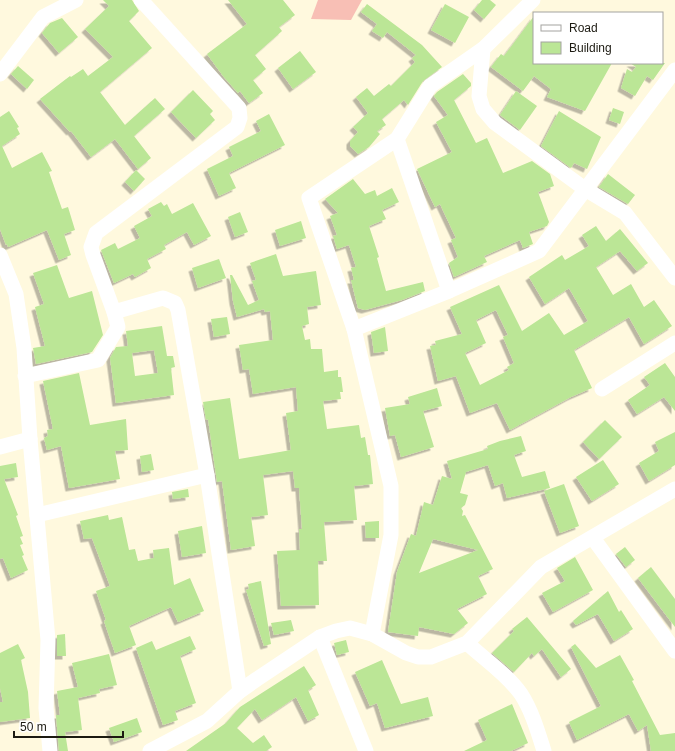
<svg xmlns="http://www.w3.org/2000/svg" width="675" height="751" font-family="Arial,sans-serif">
	<defs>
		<filter id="shadow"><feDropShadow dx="-3.5" dy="3.5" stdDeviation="0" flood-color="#0004"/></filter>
	</defs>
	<rect width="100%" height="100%" fill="#fff9de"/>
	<polygon fill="#f8bfb5" points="318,0 362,0 351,20 311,19"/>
	<g fill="#bbe696" fill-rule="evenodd" filter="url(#shadow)">
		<polygon points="103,0 132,0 139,11 129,21 152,48 100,92 125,125 155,98 165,109 134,136 151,158 138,169 115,139 91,157 71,131 70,132 40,99 70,76 71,77 83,69 88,76 113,57 85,29 109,6"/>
		<polygon points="228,0 283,0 295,15 279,27 282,31 255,55 266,69 253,80 263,93 249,103 240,91 238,93 223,76 207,54 247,24"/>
		<polygon points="482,0 490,0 496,5 484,19 474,10"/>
		<polygon points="367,4 422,45 442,67 423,81 408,105 404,100 382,119 386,125 377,131 380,134 369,147 358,154 350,146 350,141 358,132 353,127 368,113 356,97 367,88 374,96 389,84 391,86 415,62 412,58 416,55 387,32 383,38 372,31 377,24 361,12"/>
		<polygon points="445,4 469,17 455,43 431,30"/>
		<polygon points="534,16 534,63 612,63 585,111 547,97 551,89 534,76 523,91 491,67 501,54 504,56"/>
		<polygon points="62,18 78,37 59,53 42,33 50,23"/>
		<polygon points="300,51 316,72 293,89 278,68"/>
		<polygon points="630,63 665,63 653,80 647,76 635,96 621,88 627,69 632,72 636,67"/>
		<polygon points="18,66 34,80 27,89 11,74"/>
		<polygon points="463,74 471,83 471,86 454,100 476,143 487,138 503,173 532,161 550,174 554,186 538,192 549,222 547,226 529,232 533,244 523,248 520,240 484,256 487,262 454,277 449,263 458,257 451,240 456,238 440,204 435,207 417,169 452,152 436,122 448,115 434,96 437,92"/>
		<polygon points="193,90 213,111 210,114 215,120 196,138 171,112"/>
		<polygon points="516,91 537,106 520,130 500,115"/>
		<polygon points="613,108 624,112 620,124 609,120"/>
		<polygon points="9,111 19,127 17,128 20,134 2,146 12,168 42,152 52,171 49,172 62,209 68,207 75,230 64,234 71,255 59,260 47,230 8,247 7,244 6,245 0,229 0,117"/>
		<polygon points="559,111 601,137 587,169 574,163 571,168 541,146"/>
		<polygon points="269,114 285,145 229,173 236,188 219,196 207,169 233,156 229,147 261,131 256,121"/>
		<polygon points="136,170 145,179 134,191 125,182"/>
		<polygon points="608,174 635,195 628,204 599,187"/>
		<polygon points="353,179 365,194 375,190 377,196 392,188 399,202 382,210 386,219 369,226 379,257 377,258 386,291 423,282 425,291 402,300 365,310 358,308 351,280 354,280 351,268 356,267 349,245 337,249 333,236 337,235 330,216 338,213 325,199"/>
		<polygon points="161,202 164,206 167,204 172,214 193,203 211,236 194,245 187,232 164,245 166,249 147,259 151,268 135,277 133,274 114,283 101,250 115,243 118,249 140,238 134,226 152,216 148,209"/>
		<polygon points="240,212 248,232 235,237 228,217"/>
		<polygon points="301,221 306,238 280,246 275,230"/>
		<path d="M596,226L606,241L620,229L648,263L637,271L620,251L596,267L613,295L631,284L644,307L654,300L672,326L644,344L629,317L574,350L592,388L571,397L510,430L497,403L470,413L456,376L438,381L430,346L436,345L435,341L462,334L450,307L499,285L522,331L549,313L564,335L588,321L569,288L545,304L529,277L562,255L565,260L589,246L582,235ZM496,310L508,335L503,337L514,363L507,367L509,370L480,385L465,353L486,343L476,320Z"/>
		<polygon points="276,254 283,276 316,271 321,305 307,307 309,324 302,326 305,340 310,339 311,349 322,349 324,372 338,370 338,377 341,377 343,392 340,392 341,399 323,401 327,429 359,425 361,438 365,437 368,455 370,455 373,484 354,486 357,520 324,522 327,561 318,561 319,605 281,606 277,551 300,550 299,529 302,529 299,488 295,488 293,471 263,475 268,515 251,517 255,546 231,550 222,481 217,482 208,419 206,420 203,402 230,398 239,459 291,450 286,413 298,411 296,387 253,394 249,369 243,370 239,345 273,340 270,311 265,312 264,309 237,317 233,301 230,275 232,275 248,305 259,300 252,281 256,280 250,263"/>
		<polygon points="219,259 226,278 198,288 192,268"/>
		<polygon points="57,265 69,298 92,291 103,335 92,352 36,364 33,348 45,346 35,307 44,304 33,273"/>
		<polygon points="227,317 230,334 214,337 211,319"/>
		<path d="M162,326L167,356H173L175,367L171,368L174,395L116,403L110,358L116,347L128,346L126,331ZM154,350L158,373L135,376L132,353Z"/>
		<polygon points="385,327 388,351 374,353 371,332"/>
		<polygon points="665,363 675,377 675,411 664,397 637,414 628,400 650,385 644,377"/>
		<polygon points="79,373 90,425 126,419 128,450 115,451 120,479 69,488 61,446 47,450 44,438 48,436 47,430 53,429 43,381"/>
		<polygon points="437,388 442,406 423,411 434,447 401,457 395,435 390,436 385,408 410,404 408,397"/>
		<polygon points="605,420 622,437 599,459 583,442"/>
		<polygon points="675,432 675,465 649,481 639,463 659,451 655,442"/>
		<path d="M521,436L526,451L514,455L522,477L545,471L550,488L507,498L503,483L495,486L488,465L466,472L460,493L468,495L465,505L461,508L463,511L462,516L465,515L493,569L478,576L487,594L457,609L468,623L454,634L419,627L418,636L388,632L397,572L411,534L416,536L424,502L433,505L442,476L452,479L447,461L488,449L487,446L500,441ZM433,539L478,550L419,573Z"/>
		<polygon points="151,454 154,470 142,472 140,456"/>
		<polygon points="603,460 619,484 592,501 576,477"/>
		<polygon points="16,463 18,477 4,479 18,515 16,516 23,536 20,537 23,544 20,545 24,555 22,556 28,570 11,578 3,558 0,559 0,466"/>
		<polygon points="564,484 579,526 560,533 544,491"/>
		<polygon points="188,489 189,497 173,499 172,492"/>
		<polygon points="108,515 109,520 122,517 129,550 135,549 138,561 154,558 153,550 169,548 174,585 190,578 204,611 178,622 171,607 129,626 136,645 115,653 104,621 106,620 96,591 110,586 92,538 84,539 80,521"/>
		<polygon points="379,521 379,538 366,538 365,522"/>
		<polygon points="202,526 206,553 182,557 178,531"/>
		<polygon points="625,547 635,560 626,567 616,554"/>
		<polygon points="575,557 593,590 553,612 542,593 565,581 557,568"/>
		<polygon points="651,567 675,599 675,627 638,578"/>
		<polygon points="261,581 271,644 264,646 246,590 249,589 248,584"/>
		<polygon points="608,591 619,612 621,610 633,629 614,641 598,614 576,625 573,621"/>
		<polygon points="527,617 571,669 561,677 542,649 534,656 532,653 514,672 492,653 514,631 512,629"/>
		<polygon points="291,620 294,631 274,635 271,623"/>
		<polygon points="65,634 66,656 57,656 57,635"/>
		<polygon points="190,636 196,649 180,656 196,703 175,711 178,720 163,725 136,648 152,641 156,650"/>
		<polygon points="346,640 349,652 337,655 334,643"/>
		<polygon points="18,644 25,658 21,660 28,692 30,718 0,722 0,702 3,702 0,688 0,653"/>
		<polygon points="575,644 596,668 620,655 634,680 632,681 660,735 675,733 675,751 651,751 647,725 638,731 629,714 577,740 569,722 601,706 571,647"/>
		<polygon points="109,654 117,685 99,689 100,693 78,698 82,730 65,732 68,751 59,751 56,715 60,715 57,691 78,687 72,663"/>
		<polygon points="382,660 401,704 428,697 433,716 385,728 377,703 370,706 355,672"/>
		<polygon points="304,666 316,685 308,690 319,715 308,721 296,697 262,720 255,709 237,728 253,743 264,735 272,747 266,751 186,751 226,723 240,707"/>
		<polygon points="512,704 528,743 511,751 464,751 487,740 478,720"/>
		<polygon points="137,718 142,732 114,742 109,728"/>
	</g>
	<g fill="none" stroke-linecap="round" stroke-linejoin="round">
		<g stroke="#fff" stroke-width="15">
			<polyline points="141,0 239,108 240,118 237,127 96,233 91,247 93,255 114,312 163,298 175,303 178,310 207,475 240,691"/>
			<polyline points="483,49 479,96 483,109 495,123 585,189 625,213 675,278"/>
			<polyline points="0,74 43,17 76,0"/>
			<polyline points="397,139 449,291"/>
			<polyline points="0,255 16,294 24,348 30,439 48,640 46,708 50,751"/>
			<polyline points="354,329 309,198 397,139 430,86 483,49 533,0"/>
			<polyline points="25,376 98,360 118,327 114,312"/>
			<polyline points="602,389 675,343"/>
			<polyline points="0,447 30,439"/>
			<polyline points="37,515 207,475"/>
			<polyline points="593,538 675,651"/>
			<polyline points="372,634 391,535 391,486 354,329 449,291 539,251 675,70"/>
			<polyline points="320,637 366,751"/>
			<path d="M467,643C484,659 507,674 521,694C532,711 538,732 544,751"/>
			<polyline points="150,751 207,721 240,691 257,679 320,637 336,631 350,628 372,634 406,653 418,657 431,657 467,643 541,567 675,489"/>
		</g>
	</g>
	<rect x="533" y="12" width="130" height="52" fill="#ffffff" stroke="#a4a3a0"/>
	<rect x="541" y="25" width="20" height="6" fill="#ffffff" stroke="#a4a3a0"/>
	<text x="569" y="32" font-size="12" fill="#1c1a11">Road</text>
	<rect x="541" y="42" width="20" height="12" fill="#bbe696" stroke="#a4a3a0"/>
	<text x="569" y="52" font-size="12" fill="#1c1a11">Building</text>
	<path d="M14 731v6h109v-6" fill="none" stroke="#1c1a11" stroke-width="2"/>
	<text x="20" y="731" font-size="12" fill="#1c1a11" stroke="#ffffff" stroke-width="3" paint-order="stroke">50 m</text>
</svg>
